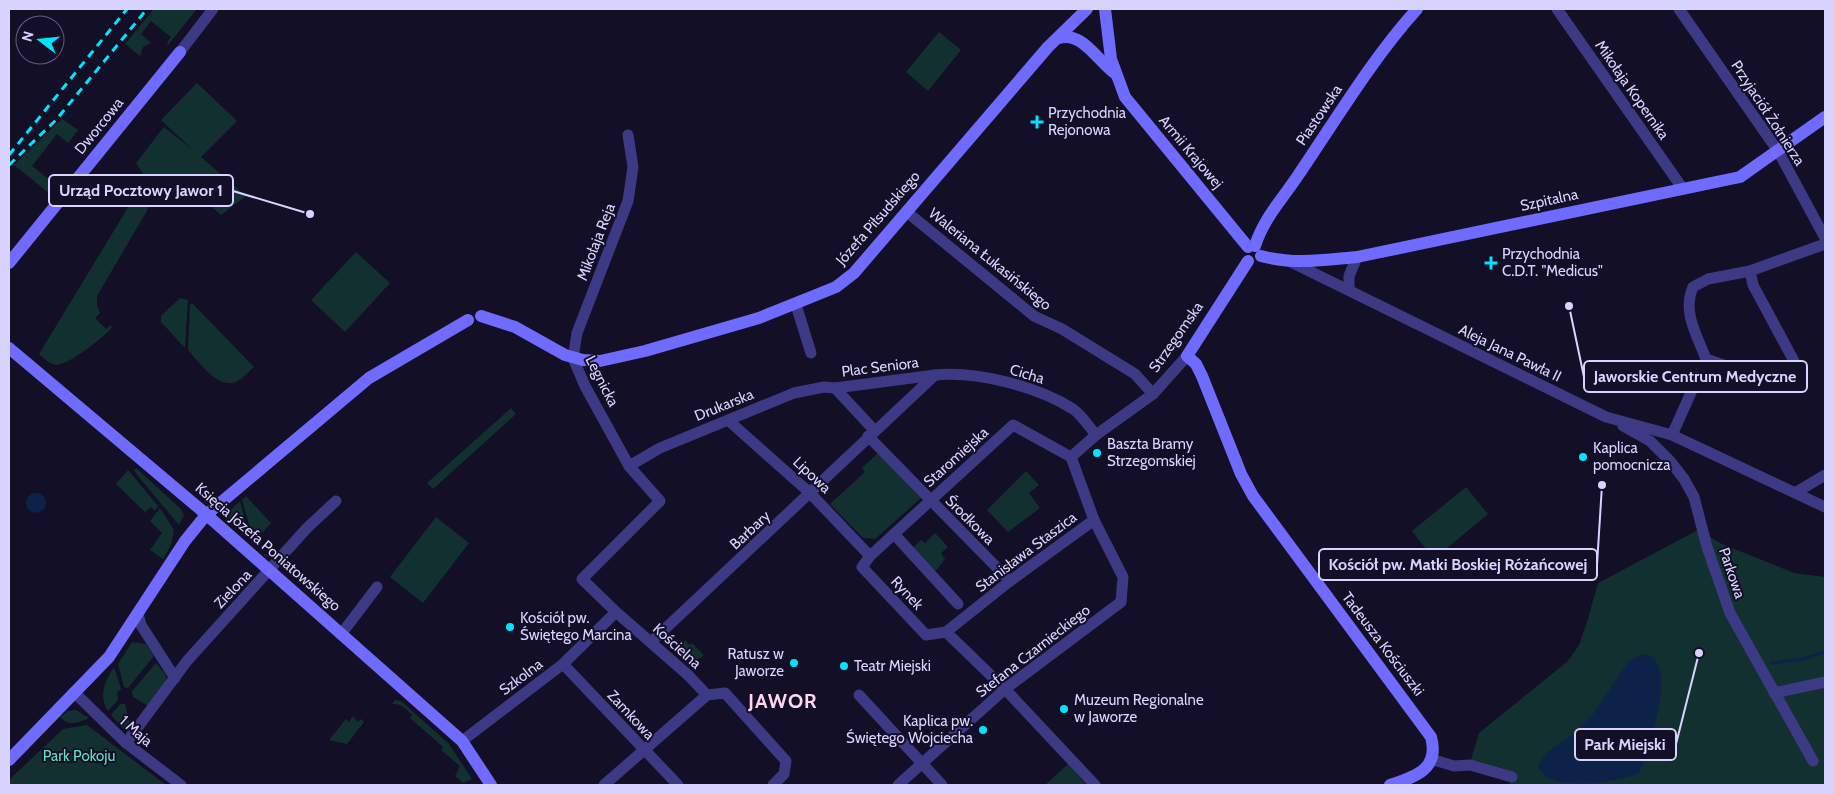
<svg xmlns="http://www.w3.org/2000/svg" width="1834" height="794" font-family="Cabin,sans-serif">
	<rect width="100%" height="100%" fill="#130f26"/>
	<g fill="#12302f">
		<polygon points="154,9 197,9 168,45 167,43 171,37 151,21 141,34 151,43 143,47 140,56 125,44"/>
		<polygon points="939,32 961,50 928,91 906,72"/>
		<path d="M197,83L237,121L201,157L246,196L221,215L190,187L181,196L167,192L155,197L97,296V305L100,313L95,318L106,329L111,325L112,327C105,337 67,366 56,365C49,364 44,358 39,354L146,178L136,163L164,127L193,150L161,120Z"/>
		<polygon points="62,119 78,130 68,143 57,134 32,166 56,185 49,193 14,165"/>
		<polygon points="356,252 390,283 345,332 311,300"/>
		<polygon points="180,298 188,300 185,348 161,322 161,316"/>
		<path d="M192,303L254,367C249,371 245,377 239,380C220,393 199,362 188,350L190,305Z"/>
		<polygon points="511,408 516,414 433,489 427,483"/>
		<polygon points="878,453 921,498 875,539 863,538 830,504 865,472 862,468"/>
		<polygon points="136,468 180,508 184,515 179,525 138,476 134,470"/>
		<polygon points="128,470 158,506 155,511 151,507 145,512 116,484"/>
		<polygon points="1026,471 1039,485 1029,493 1040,508 1008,532 987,510"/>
		<polygon points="1466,487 1488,514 1434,559 1412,531"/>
		<polygon points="246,496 271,523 254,542 242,500"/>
		<polygon points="240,501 250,539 224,516"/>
		<polygon points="160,508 174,530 171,545 163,559 150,550 162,533 150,521"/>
		<polygon points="436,517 469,543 423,603 390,577"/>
		<polygon points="1698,530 1722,544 1794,573 1825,577 1825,785 1509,785 1513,776 1470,763 1479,733 1568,661 1579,645 1587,622 1598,583"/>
		<polygon points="935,533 948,547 941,553 945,559 936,571 912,549 921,540 925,543"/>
		<polygon points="685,640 690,645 692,643 704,655 696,661 693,658 687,663 675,649"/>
		<polygon points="132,642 146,644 154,656 128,688 124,687 118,664"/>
		<polygon points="156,663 165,674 167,682 150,707 133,697 132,691"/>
		<path d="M114,667L121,689L117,693L118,700L108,711C98,695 105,681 114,667Z"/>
		<path d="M395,700L401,701L449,744L472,779L463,783L455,776L460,766L441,750L443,747L410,718L412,715C406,709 402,703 392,704Z"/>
		<polygon points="120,704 125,704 131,729 127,733 111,715"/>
		<path d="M76,710L89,718C78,723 69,727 60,717L68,711Z"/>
		<polygon points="353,716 358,722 361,719 364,722 347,744 329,740 346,719 349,722"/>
		<polygon points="87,725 166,785 9,785 9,780 63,729"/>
		<polygon points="1068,764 1086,785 1045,785"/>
	</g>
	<g fill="#0c2248">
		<circle cx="36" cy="503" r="10"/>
		<path d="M1641,654C1646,655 1651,655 1655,660C1672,680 1649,753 1638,774C1616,782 1548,794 1538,766L1547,752L1572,735L1593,714L1628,662Z"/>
	</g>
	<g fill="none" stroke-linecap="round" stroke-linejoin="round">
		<polyline stroke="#0c2248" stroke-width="3" points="1771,663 1803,659 1825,652"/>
		<g stroke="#3d3a85" stroke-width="11">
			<polyline points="1557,9 1683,189"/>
			<polyline points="1679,9 1778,151 1825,238"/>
			<polyline points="180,52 213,9"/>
			<polyline points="628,135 633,167 628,201 577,333 573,358 585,386 629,466 660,501 582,579 616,612 688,675 707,695"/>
			<polyline points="907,212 1034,316 1062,329 1135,374 1153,394"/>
			<polyline points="1291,262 1606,417 1672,435 1825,507"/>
			<polyline points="1349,290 1349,276 1357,257"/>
			<polyline points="796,305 811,353"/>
			<polyline points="1706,359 1773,382 1782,382 1791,377 1794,361 1753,285 1750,271"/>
			<path d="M935,375C977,371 1036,386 1073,409C1082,415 1089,427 1096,435"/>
			<polyline points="729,421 810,493 870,556"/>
			<polyline points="1623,426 1650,441 1670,461 1684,479 1694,497 1707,547 1730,613 1813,761"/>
			<path d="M1672,435L1706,359C1697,335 1682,312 1693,287L1708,279L1750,271L1825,244"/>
			<polyline points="868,436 1010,581"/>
			<polyline points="1071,457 1096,435 1153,394 1187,356"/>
			<polyline points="629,466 660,448 794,393 824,387 835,388"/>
			<polyline points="1795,493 1825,475"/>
			<polyline points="894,534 958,604"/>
			<polyline points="138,614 141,625 175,678"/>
			<polyline points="946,632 926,635 862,567 870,556 1013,425 1071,457"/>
			<polyline points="946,632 1010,581 1094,520 1071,457"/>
			<polyline points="946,632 1005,689 1095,785"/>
			<polyline points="342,633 377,587"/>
			<polyline points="651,642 935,375 835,388 874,430"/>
			<polyline points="563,664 678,785"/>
			<polyline points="1774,693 1825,682"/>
			<polyline points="76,694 126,743 181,785"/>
			<polyline points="707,695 725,693 786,761 784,774 773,785"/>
			<polyline points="859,695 942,785"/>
			<polyline points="462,741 563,664 616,612"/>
			<polyline points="126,743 187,661 307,528 336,501"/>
			<polyline points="1431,759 1454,766 1470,765 1512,777"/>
			<polyline points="604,785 707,695"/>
			<polyline points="898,785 1005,689 1121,602 1123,577 1094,520"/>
		</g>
		<g stroke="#6f6bff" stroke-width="12">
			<polyline points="1105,9 1111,59 1125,97 1248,247"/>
			<path d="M1059,38C1083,31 1098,62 1116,74"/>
			<path d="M1255,246C1263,219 1284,197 1299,174C1337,118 1372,59 1417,9"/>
			<path d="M1261,256C1294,265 1324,260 1357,257L1740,177L1825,117"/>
			<path d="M1248,261L1187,356L1196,364L1202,376L1241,474L1253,496L1431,737C1440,770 1414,777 1390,785"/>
			<polyline points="9,263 180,52"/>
			<polyline points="481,316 515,327 565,355 583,360 600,361 645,351 759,318 836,287 854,273 1048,47 1087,9"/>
			<polyline points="9,348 200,509 462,741 491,785"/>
			<polyline points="9,760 109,657 185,541 206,515 369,378 468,320"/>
		</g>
		<g stroke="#00e5ff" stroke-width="3" stroke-dasharray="8 6" stroke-linecap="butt">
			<polyline points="9,155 127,9"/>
			<polyline points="9,165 56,120 147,9"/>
		</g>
	</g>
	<g fill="#00e5ff" stroke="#130f26" stroke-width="2">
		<path d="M1034.5 114.5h5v5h5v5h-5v5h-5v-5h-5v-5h5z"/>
		<path d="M1488.5 255.5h5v5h5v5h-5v5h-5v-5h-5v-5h5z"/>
		<circle cx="1097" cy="453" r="5"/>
		<circle cx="1583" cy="457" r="5"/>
		<circle cx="510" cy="627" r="5"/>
		<circle cx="794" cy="663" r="5"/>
		<circle cx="844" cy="666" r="5"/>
		<circle cx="1064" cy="709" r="5"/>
		<circle cx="983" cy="730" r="5"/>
	</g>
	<g text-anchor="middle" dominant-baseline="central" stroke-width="4" stroke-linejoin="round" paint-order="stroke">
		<g font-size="15" fill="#d9d4ff" stroke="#130f26">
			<text transform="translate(1632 90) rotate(55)">Mikołaja Kopernika</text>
			<text transform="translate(1768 113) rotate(57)">Przyjaciół Żołnierza</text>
			<text transform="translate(1319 115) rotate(-56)">Piastowska</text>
			<text transform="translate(99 126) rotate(-51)">Dworcowa</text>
			<text transform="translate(1191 152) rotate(50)">Armii Krajowej</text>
			<text transform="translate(1549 200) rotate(-12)">Szpitalna</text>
			<text transform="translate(878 218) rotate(-49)">Józefa Piłsudskiego</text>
			<text transform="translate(596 242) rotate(-69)">Mikołaja Reja</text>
			<text transform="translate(990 259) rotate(39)">Waleriana Łukasińskiego</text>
			<text transform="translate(1176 337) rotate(-55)">Strzegomska</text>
			<text transform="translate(1510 353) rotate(26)">Aleja Jana Pawła II</text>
			<text transform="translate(880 367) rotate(-7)">Plac Seniora</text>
			<text transform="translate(1027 374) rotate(17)">Cicha</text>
			<text transform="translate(602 381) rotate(63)">Legnicka</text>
			<text transform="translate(724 405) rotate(-22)">Drukarska</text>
			<text transform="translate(956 457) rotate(-42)">Staromiejska</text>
			<text transform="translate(812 475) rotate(43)">Lipowa</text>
			<text transform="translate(970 520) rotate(45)">Środkowa</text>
			<text transform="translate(750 530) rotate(-43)">Barbary</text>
			<text transform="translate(268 547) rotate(41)">Księcia Józefa Poniatowskiego</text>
			<text transform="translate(1026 552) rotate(-37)">Stanisława Staszica</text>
			<text transform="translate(1732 573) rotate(71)">Parkowa</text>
			<text transform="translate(233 589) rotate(-47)">Zielona</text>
			<text transform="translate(907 593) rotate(47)">Rynek</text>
			<text transform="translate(1383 644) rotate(53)">Tadeusza Kościuszki</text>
			<text transform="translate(677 646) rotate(42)">Kościelna</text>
			<text transform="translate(1033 651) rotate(-38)">Stefana Czarnieckiego</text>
			<text transform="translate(521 677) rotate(-37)">Szkolna</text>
			<text transform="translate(631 715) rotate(47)">Zamkowa</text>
			<text transform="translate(136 731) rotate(41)">1 Maja</text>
		</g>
		<g font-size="15" fill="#d9d4ff" stroke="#130f26" text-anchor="start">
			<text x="1048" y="113">Przychodnia<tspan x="1048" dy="17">Rejonowa</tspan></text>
			<text x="1502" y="254">Przychodnia<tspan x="1502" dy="17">C.D.T. "Medicus"</tspan></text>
			<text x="1107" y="444">Baszta Bramy<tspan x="1107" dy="17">Strzegomskiej</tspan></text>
			<text x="1593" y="448">Kaplica<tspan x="1593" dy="17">pomocnicza</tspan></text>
			<text x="520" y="618">Kościół pw.<tspan x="520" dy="17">Świętego Marcina</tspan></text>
			<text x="784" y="654" text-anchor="end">Ratusz w<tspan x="784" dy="17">Jaworze</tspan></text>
			<text x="854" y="666">Teatr Miejski</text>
			<text x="1074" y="700">Muzeum Regionalne<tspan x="1074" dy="17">w Jaworze</tspan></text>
			<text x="973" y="721" text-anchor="end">Kaplica pw.<tspan x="973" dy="17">Świętego Wojciecha</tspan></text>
		</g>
		<g font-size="15" fill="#5fe0c0" stroke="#130f26">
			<text x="79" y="756">Park Pokoju</text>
		</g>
		<g font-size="20" font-weight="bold" letter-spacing="1" fill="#ffd6f0" stroke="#130f26">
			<text x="783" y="701">JAWOR</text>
		</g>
	</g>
	<path fill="none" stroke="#d9d4ff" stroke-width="2" d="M310 214L233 191M1569 306L1584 377M1602 485L1597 565M1699 653L1676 744"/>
	<g fill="#d9d4ff" stroke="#130f26" stroke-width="2">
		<circle cx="310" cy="214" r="5"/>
		<circle cx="1569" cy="306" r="5"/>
		<circle cx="1602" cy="485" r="5"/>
		<circle cx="1699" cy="653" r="5"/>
	</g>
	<g fill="#130f26" stroke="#d9d4ff" stroke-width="2">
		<rect x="49" y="175" width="184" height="31" rx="5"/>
		<rect x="1584" y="361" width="223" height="31" rx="5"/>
		<rect x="1319" y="549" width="278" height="31" rx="5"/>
		<rect x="1575" y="729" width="101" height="31" rx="5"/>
	</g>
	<g font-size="16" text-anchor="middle" font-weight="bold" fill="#d9d4ff">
		<text x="141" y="196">Urząd Pocztowy Jawor 1</text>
		<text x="1695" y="382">Jaworskie Centrum Medyczne</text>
		<text x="1458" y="570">Kościół pw. Matki Boskiej Różańcowej</text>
		<text x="1625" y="750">Park Miejski</text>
	</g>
	<rect width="1834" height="794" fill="none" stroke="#d9d4ff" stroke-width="20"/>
	<g transform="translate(40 40) rotate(286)"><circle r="24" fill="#130f26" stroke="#625e7d"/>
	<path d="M0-4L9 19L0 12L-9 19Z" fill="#00e5ff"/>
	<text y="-8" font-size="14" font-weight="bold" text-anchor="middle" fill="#d9d4ff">N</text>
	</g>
</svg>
